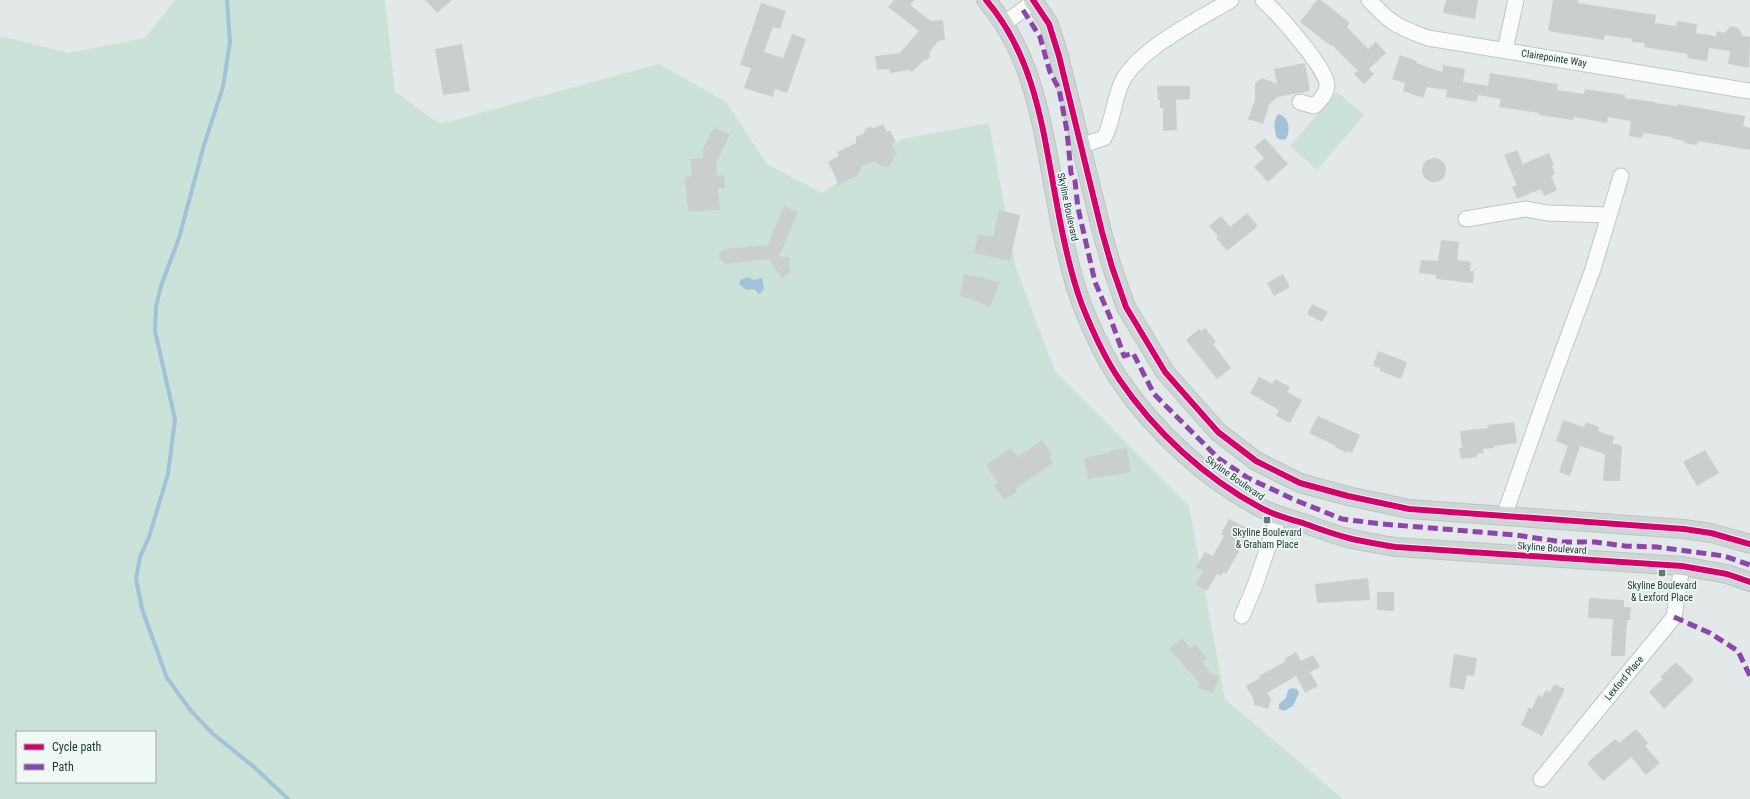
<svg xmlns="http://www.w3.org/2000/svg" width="1750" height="799" font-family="'Roboto Condensed',sans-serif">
	<rect width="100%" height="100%" fill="#e3e8e8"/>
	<g fill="#cbe2d8" fill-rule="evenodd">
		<path d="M175,0H385L395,92L440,124L659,64L726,102L767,164L822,193L902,139L989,123L1016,268L1055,371L1189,506L1225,699L1343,799H0V36L68,53L145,38ZM17,732H155V782H17Z"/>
		<polygon points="1337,92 1364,115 1317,170 1290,146"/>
	</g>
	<g fill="#a1c3d9">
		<path d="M1278,114C1289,117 1291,129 1286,139L1282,140L1277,138C1274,129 1273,122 1278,114Z"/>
		<path d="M748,277L754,280L762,278L764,289L761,291L763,292L759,294L754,289C746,290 746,291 739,284L740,280Z"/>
		<polygon points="1292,688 1297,689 1299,693 1293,706 1284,711 1279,709 1279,704 1286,698 1288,690"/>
	</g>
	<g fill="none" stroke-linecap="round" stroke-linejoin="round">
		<polyline stroke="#a1c3d9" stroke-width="4" points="227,0 230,42 223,87 204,145 179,238 161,286 156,307 155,331 175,419 168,474 149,537 140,557 136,579 142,609 167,678 191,711 213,734 254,767 288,799"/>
	</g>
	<g fill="#cacfce">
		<polygon points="425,0 452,0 437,13"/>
		<polygon points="894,0 914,0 910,5 931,21 943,20 945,40 938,41 929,53 930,57 927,60 923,61 912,72 909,70 890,73 889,69 877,70 875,56 900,53 919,31 888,7"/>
		<polygon points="1317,0 1321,0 1350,23 1347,27 1368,49 1376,42 1386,53 1369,69 1374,74 1364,84 1354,74 1358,71 1332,45 1331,46 1300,22"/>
		<polygon points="1446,0 1478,0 1475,19 1443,13"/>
		<polygon points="1553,0 1578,0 1578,3 1656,15 1655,23 1676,26 1677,21 1697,24 1696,33 1716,36 1717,31 1724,33 1731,26 1738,28 1743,36 1750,37 1749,68 1728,64 1730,51 1709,48 1707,61 1687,58 1688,54 1644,47 1645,43 1632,42 1632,39 1605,35 1604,40 1548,31"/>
		<polygon points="761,3 786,11 780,29 773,27 764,52 783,58 792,34 806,39 787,93 775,89 773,97 744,88 751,68 740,65"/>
		<polygon points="462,44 470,91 443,95 435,49"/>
		<polygon points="1400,55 1417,61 1416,63 1442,72 1443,65 1465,69 1463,82 1488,86 1490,73 1558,84 1557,90 1584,94 1585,89 1625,95 1625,98 1655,102 1655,103 1677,106 1677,104 1745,116 1743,126 1750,128 1750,150 1698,141 1697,145 1684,143 1684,141 1671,138 1672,137 1643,133 1642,138 1629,136 1631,121 1608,117 1607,123 1574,117 1573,120 1539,115 1539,113 1499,107 1501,99 1478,95 1477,102 1446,97 1447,90 1427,87 1423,98 1403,91 1405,83 1392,79"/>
		<polygon points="1305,63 1310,91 1277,97 1269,105 1263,124 1248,119 1255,100 1255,83 1262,78 1277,84 1274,69"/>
		<polygon points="1157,86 1190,86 1190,99 1176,100 1177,130 1163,131 1163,108 1160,108 1160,100 1158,100"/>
		<polygon points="883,124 887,132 890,130 896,142 892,144 897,155 894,156 890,166 883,167 874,161 861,167 858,175 839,185 828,162 839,156 837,152 856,143 856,137 864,133 865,129 870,127 874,128"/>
		<polygon points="714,127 730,135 716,162 717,176 724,175 725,188 718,188 720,210 688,212 685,177 692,176 691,159 703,158 703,149"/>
		<polygon points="1265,138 1288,164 1268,182 1254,167 1264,158 1254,147"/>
		<polygon points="1517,150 1523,164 1549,153 1554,165 1552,166 1555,174 1551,176 1557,190 1544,196 1541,189 1517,199 1512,187 1517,185 1504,155"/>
		<circle cx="1434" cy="170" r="12"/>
		<polygon points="784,206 798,212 779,256 790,258 789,268 791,271 782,278 769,259 726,264 719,259 720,252 725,249 768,245"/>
		<polygon points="999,210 1020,215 1010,261 974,253 978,234 993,237"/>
		<polygon points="1247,213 1258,226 1227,251 1216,238 1218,236 1209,226 1221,216 1230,227"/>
		<polygon points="1441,240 1459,242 1457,260 1471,262 1470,271 1474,271 1473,283 1436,279 1436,275 1419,273 1421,260 1438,261"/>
		<polygon points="964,274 1000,282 990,307 960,295"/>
		<polygon points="1283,274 1290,287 1274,296 1267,283"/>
		<polygon points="1312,304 1328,312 1322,322 1307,314"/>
		<polygon points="1205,328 1216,342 1213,344 1231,368 1217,379 1186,340 1199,329 1201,331"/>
		<polygon points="1378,351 1407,362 1401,379 1380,371 1380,368 1373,366"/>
		<polygon points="1259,377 1273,384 1275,379 1290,387 1287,392 1302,400 1290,423 1276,416 1279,410 1250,393"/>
		<polygon points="1318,416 1360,435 1352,453 1348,451 1347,453 1335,447 1336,446 1309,433"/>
		<polygon points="1563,420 1584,427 1586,422 1599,427 1598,431 1615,437 1612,443 1622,446 1620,481 1603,481 1605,454 1580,446 1570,476 1559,472 1568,446 1556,441"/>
		<polygon points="1514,422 1517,443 1494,446 1494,448 1483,449 1484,453 1477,454 1477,457 1461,459 1459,448 1462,448 1460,431 1488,428 1487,425"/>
		<polygon points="1042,440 1052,455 1049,457 1053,463 1015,489 1017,492 1004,500 994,485 998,483 986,465 1011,448 1018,457"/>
		<polygon points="1127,448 1131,472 1088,479 1084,458 1109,453 1109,451"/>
		<polygon points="1705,450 1719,473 1697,486 1683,462"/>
		<polygon points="1229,519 1251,530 1226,574 1223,572 1221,576 1217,574 1207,591 1195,584 1203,571 1196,567 1205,552 1213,556 1224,536 1221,534"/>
		<polygon points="1368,578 1370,600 1317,603 1315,584"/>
		<polygon points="1377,592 1394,592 1394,611 1377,610"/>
		<polygon points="1589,598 1624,600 1624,607 1631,607 1630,620 1627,620 1625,656 1611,656 1613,619 1588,618"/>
		<polygon points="1182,638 1190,648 1195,644 1207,658 1202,663 1212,674 1219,676 1213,693 1198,688 1200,683 1169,649"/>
		<polygon points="1296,652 1301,661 1313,655 1320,667 1310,672 1318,686 1305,693 1296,676 1267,693 1271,699 1268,709 1254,705 1254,700 1246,686 1260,678 1259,676 1286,661 1284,659"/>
		<polygon points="1454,654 1477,658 1474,676 1467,675 1464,690 1449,687"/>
		<polygon points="1676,662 1694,680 1664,709 1649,692 1663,679 1660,677"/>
		<polygon points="1554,684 1565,689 1542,736 1521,725 1529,707 1532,709 1538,695 1542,697 1546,690 1550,692"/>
		<polygon points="1636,729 1648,743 1645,746 1660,763 1646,775 1631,757 1603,781 1587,763 1615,739 1619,743"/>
	</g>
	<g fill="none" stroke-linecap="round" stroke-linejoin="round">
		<g stroke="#c0c5c5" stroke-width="17">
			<g id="minor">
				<path d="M1263,0C1277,13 1328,69 1327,86C1326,95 1320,101 1314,106L1300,102"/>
				<path d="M1369,0C1391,24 1398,27 1428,38L1750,91"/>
				<polyline points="1005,23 1036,0"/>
				<polyline points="1505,50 1516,0"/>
				<path d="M1080,146L1104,138C1114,119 1113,100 1123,80C1142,47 1198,20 1231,0"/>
				<polyline points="1466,219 1526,209 1547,213 1609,215"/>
				<polyline points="1504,516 1547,394 1593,269 1621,176"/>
				<polyline points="1242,616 1254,588 1279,516"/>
				<polyline points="1541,779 1674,617 1682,566"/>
			</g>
		</g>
		<g stroke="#bbc5c5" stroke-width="20">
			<g id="major">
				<path d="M986,0C1036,58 1043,132 1057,205C1063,238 1070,273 1082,305C1092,330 1104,357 1119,379C1154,431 1205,478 1261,508C1274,515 1289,519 1303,523C1319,529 1336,535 1352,539C1367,542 1382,545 1396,547L1682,566L1727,574L1750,582"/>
				<polyline points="1033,0 1049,24 1059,56 1102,232 1112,267 1126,307 1165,372 1218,432 1256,461 1300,483 1348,496 1409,509 1684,529 1711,533 1750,544"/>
			</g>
		</g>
		<use href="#minor" stroke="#fbfcfc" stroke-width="15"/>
		<use href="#major" stroke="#cdd5d5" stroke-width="18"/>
		<g stroke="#8e44ad" stroke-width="5" stroke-dasharray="10 5" stroke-linecap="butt">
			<polyline points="1023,10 1040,37 1050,72 1059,89 1067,131 1071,173 1075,181 1078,208 1095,282 1110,317 1124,356 1133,353 1154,394 1218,458 1248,478 1295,500 1342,519 1382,524 1516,535 1562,542 1595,542 1625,546 1657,547 1724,556 1750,565"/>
			<polyline points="1674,617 1710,633 1738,651 1750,676"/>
		</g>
		<g stroke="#f0f8f6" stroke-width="8">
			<g id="cycleway">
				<path d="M986,0C1036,58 1043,132 1057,205C1063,238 1070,273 1082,305C1092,330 1104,357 1119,379C1154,431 1205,478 1261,508C1274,515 1289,519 1303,523C1319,529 1336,535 1352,539C1367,542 1382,545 1396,547L1682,566L1727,574L1750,582"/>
				<polyline points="1033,0 1049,24 1059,56 1102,232 1112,267 1126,307 1165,372 1218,432 1256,461 1300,483 1348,496 1409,509 1684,529 1711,533 1750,544"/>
			</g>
		</g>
		<use href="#cycleway" stroke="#d6006c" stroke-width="6"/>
	</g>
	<g fill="#647878" stroke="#f0f8f6" stroke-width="1.5">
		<rect x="1263" y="516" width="8" height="8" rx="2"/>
		<rect x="1658" y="569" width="8" height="8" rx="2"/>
	</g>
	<g text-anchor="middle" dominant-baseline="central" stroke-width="3.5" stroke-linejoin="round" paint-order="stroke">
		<g font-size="10" fill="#203c3b" stroke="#f0f8f6">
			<text transform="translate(1554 58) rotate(9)">Clairepointe Way</text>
			<text transform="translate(1068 207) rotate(78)">Skyline Boulevard</text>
			<text transform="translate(1235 478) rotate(35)">Skyline Boulevard</text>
			<text transform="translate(1552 548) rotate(4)">Skyline Boulevard</text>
			<text transform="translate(1624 678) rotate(-50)">Lexford Place</text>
		</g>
		<g font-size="10" fill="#203c3b" stroke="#f0f8f6">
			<text x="1267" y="532">Skyline Boulevard<tspan x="1267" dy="12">&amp; Graham Place</tspan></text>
			<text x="1662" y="585">Skyline Boulevard<tspan x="1662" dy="12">&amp; Lexford Place</tspan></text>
		</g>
	</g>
	<rect x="16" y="731" width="140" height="52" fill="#f0f8f6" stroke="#9dadab"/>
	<rect x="24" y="744" width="20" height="6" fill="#d6006c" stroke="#9dadab"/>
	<text x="52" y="751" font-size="12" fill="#203c3b">Cycle path</text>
	<rect x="24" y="764" width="20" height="6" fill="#8e44ad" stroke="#9dadab"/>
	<text x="52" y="771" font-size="12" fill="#203c3b">Path</text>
</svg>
